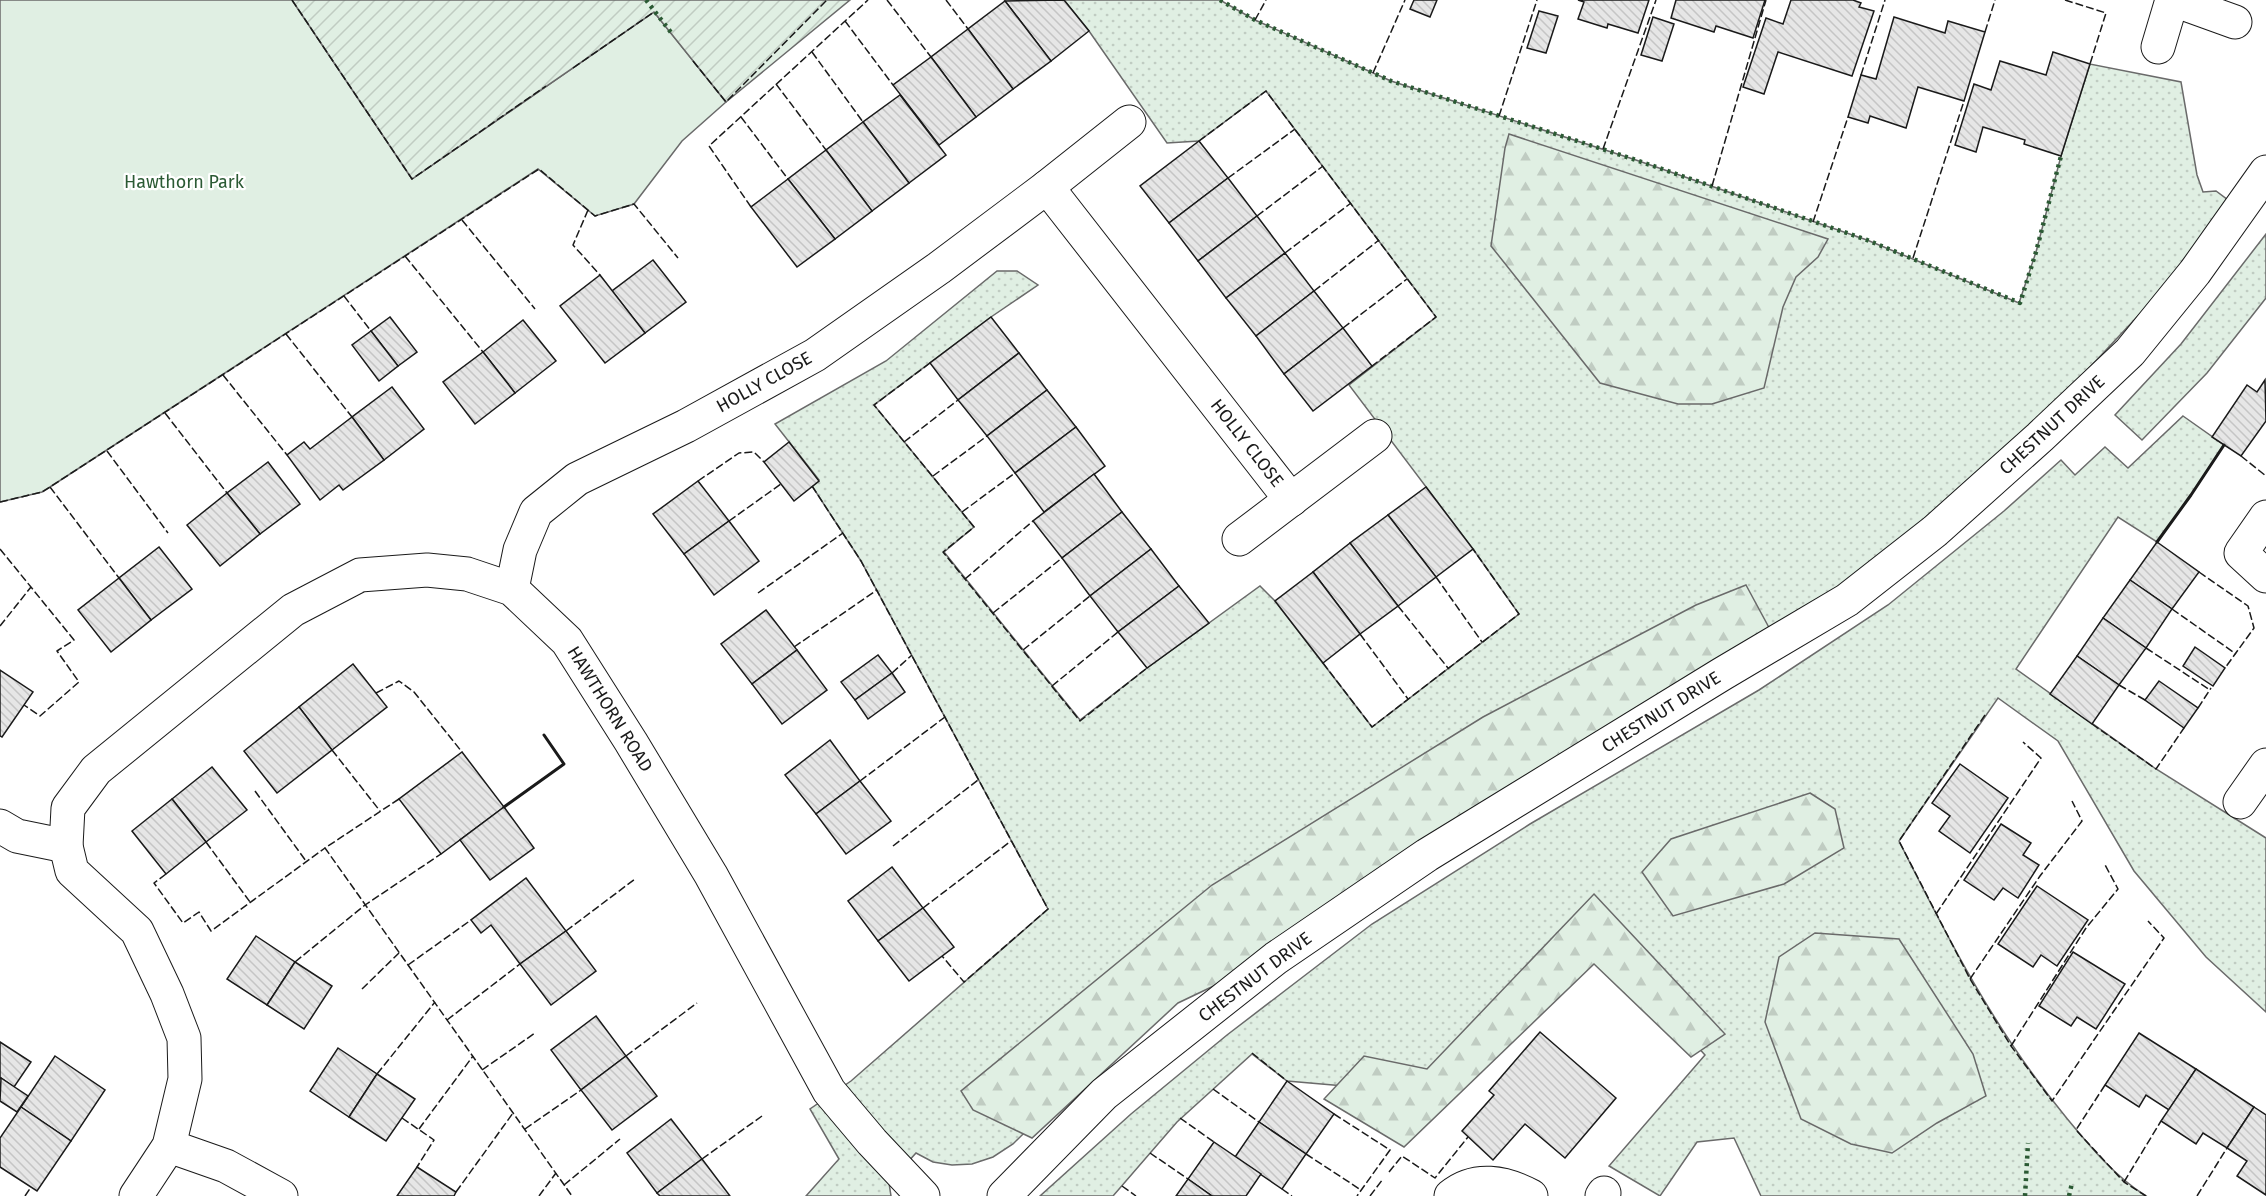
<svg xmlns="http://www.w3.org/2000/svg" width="2266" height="1196" font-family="'Fira Sans',sans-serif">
	<defs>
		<pattern id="grass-dots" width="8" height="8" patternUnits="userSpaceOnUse" patternTransform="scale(1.5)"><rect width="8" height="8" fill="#e0efe3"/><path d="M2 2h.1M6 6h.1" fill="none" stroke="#c0ccc2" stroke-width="1.8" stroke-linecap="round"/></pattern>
		<pattern id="forest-firs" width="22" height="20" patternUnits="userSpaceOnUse" patternTransform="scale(1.5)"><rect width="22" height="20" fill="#e0efe3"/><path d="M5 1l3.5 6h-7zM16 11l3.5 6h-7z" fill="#c0ccc2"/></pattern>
		<pattern id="garden-furrows" width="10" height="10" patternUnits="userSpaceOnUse" patternTransform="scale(1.5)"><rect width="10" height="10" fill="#e0efe3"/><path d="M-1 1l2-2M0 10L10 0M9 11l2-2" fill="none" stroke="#c0ccc2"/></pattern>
		<pattern id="building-back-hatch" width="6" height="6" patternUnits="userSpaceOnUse" patternTransform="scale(1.5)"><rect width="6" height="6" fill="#e6e6e6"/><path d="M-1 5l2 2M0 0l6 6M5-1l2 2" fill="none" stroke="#c5c5c5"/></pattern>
	</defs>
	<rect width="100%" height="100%" fill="#fff"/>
	<g fill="url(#grass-dots)" stroke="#6a6a6a" stroke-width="1.5">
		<polygon points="1064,0 1220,0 1255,20 1391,81 1633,159 1867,240 2019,303 2036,252 2061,156 2090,64 2181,82 2197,175 2203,192 2216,191 2228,200 2165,287 2019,443 1846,582 1192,975 1110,1048 1013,1144 993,1157 972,1164 952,1165 933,1162 916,1153 889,1183 891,1196 806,1196 839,1159 810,1109 851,1081 1048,909 861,561 812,486 819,480 775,424 886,361 997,271 1017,271 1038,285 991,317 874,405 974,527 944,552 1080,720 1147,668 1260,586 1275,601 1372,727 1519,614 1473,549 1349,385 1436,317 1266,91 1199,141 1167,143 1089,31"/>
		<polygon points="2266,234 2266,298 2207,373 2142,440 2115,415 2181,344"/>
		<path d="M2183,416L2224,445L2191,495L2157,542L2118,517L2016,669L2156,769L2266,838V1012L2206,957L2134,871L2058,741L1998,698L1899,841C1948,939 1995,1031 2065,1116C2089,1145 2114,1176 2146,1196H1761L1734,1138L1697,1142L1660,1196L1609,1166L1705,1055L1600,940L1423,1112L1379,1089L1287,1081L1252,1054L1177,1122L1113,1196H1040L1131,1114L1227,1035L1372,924L1530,824L1759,690L1888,605L2004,511L2061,460L2075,475L2105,447L2128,468Z"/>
	</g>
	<g fill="url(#forest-firs)" stroke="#6a6a6a" stroke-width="1.5">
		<polygon points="1509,134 1828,239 1818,257 1796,277 1783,307 1764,388 1712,404 1678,404 1600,383 1491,246 1505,148"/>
		<polygon points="1746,585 1773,635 1222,982 1178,1003 1032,1138 973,1110 961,1091 1212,885 1483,717 1696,605"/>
		<polygon points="1810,793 1835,809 1844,848 1784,884 1673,916 1642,872 1671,839"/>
		<polygon points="1594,894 1725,1034 1691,1057 1594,964 1404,1147 1324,1099 1364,1056 1427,1069"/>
		<polygon points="1815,933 1899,939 1973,1054 1986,1096 1937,1123 1892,1153 1851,1144 1801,1119 1765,1022 1779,957"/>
	</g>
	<polygon fill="#e0efe3" stroke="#6a6a6a" stroke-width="1.5" points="0,0 292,0 412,179 654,12 726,102 682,141 634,204 595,216 538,169 50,487 42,492 0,502"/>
	<polygon fill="url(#garden-furrows)" stroke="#6a6a6a" stroke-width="1.5" points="292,0 850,0 726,102 654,12 412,179"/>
	<g fill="url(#building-back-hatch)" stroke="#1a1a1a" stroke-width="1.5">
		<polygon points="1064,0 1089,31 1051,61 1005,1"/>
		<polygon points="1414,0 1437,0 1430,17 1410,9"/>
		<polygon points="1578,0 1649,0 1638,33 1608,24 1607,28 1578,19 1584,2"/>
		<polygon points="1676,0 1765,0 1753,38 1716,26 1714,32 1671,18"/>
		<polygon points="1791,0 1853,0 1861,3 1859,7 1874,11 1852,76 1778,52 1764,94 1743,87 1766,18 1783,24"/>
		<polygon points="1005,1 1051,61 1013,89 968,29"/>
		<polygon points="1539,11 1558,16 1546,53 1527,48"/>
		<polygon points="1653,17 1674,24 1662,61 1641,55"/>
		<polygon points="1894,17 1945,33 1948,21 1985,32 1964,101 1918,87 1906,128 1870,116 1868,123 1848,117 1861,75 1876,79"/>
		<polygon points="968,29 1013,89 976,117 931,57"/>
		<polygon points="2053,52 2090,64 2061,156 2024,144 2025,140 1983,127 1976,152 1955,145 1974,84 1991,90 2000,61 2046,75"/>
		<polygon points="931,57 976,117 939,145 893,85"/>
		<polygon points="900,95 946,155 909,183 863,122"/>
		<polygon points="863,122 909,183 872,211 826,150"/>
		<polygon points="1199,141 1228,178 1169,223 1140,186"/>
		<polygon points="826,150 872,211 835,239 788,179"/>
		<polygon points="1228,178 1257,216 1198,261 1169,223"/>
		<polygon points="788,179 835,239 797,267 751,207"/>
		<polygon points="1257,216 1285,253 1226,298 1198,261"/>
		<polygon points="1285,253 1314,291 1256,336 1226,298"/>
		<polygon points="653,260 686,302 645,333 612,291"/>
		<polygon points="600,275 645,333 605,363 560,306"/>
		<polygon points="1314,291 1343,328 1284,374 1256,336"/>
		<polygon points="390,317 417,352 398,366 371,331"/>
		<polygon points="991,317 1019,353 958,400 930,363"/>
		<polygon points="523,320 556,361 515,393 483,352"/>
		<polygon points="1343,328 1372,366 1313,411 1284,374"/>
		<polygon points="371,331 398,366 379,381 352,345"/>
		<polygon points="483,352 515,393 475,424 443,382"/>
		<polygon points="1019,353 1047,390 987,436 958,400"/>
		<polygon points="2265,380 2266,421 2241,456 2212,437 2247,385 2257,392"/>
		<polygon points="392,387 424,429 384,460 352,417"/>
		<polygon points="1047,390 1076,427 1015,473 987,436"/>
		<polygon points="352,417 384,460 343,490 339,485 320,500 287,455 304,442 310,449"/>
		<polygon points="1076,427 1105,466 1044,512 1015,473"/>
		<polygon points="789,442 819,481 794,501 764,462"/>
		<polygon points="268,462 300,504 260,534 227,493"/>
		<polygon points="1094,474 1122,512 1062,558 1033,521"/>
		<polygon points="698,481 729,521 684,554 653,514"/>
		<polygon points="1426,487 1473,549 1436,577 1388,515"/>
		<polygon points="227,493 260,534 220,566 187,525"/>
		<polygon points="1122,512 1151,549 1090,596 1062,558"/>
		<polygon points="1388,515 1436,577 1398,606 1350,543"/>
		<polygon points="729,521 759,561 714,595 684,554"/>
		<polygon points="2157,542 2199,572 2172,609 2130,580"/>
		<polygon points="1350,543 1398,606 1360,634 1313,572"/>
		<polygon points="159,547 192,589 151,620 119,578"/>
		<polygon points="1151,549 1179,586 1118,632 1090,596"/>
		<polygon points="1313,572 1360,634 1323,663 1275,601"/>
		<polygon points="119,578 151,620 111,652 78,610"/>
		<polygon points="2130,580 2172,609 2146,648 2103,618"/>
		<polygon points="1179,586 1209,623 1147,668 1118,632"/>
		<polygon points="766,610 797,650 752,684 721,644"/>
		<polygon points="2103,618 2146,648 2119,685 2077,656"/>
		<polygon points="2195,647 2225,668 2213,686 2183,666"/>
		<polygon points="797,650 827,690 782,724 752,684"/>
		<polygon points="878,655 892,673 855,700 841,682"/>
		<polygon points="2077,656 2119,685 2092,724 2050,694"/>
		<polygon points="353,664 387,707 332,750 299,707"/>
		<polygon points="0,670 33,692 2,737 0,736"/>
		<polygon points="892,673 905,692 868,719 855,700"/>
		<polygon points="2159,681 2198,708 2184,728 2145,700"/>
		<polygon points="299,707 332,750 277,793 244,751"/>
		<polygon points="830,740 860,781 816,814 785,775"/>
		<polygon points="462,752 504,807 441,854 399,799"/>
		<polygon points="1960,764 2008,798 1970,853 1939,831 1950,816 1932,803"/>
		<polygon points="212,767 247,810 206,842 172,799"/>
		<polygon points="860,781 891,821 846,854 816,814"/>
		<polygon points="172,799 206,842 166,874 132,831"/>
		<polygon points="504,807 534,848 490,880 460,840"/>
		<polygon points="2001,824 2031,843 2023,855 2039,865 2018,898 2003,888 1994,900 1964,880"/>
		<polygon points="892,867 923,908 878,941 848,901"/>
		<polygon points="526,878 566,931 520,964 491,925 481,933 471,920"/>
		<polygon points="2037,886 2088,920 2057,966 2041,955 2033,967 1998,944"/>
		<polygon points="923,908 954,947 909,981 878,941"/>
		<polygon points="566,931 596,971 551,1005 520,964"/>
		<polygon points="256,936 295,962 267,1005 227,979"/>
		<polygon points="2073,952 2125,984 2096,1029 2077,1017 2071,1026 2039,1006"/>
		<polygon points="295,962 332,986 304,1029 267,1005"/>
		<polygon points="596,1016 626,1056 581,1090 551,1050"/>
		<polygon points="1540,1032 1616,1098 1565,1158 1525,1124 1493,1160 1462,1131 1494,1095 1489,1091"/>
		<polygon points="2139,1033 2196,1069 2169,1110 2146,1095 2139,1107 2105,1085"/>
		<polygon points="0,1042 31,1062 14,1087 1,1078 0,1079"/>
		<polygon points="338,1048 377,1074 349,1117 310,1091"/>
		<polygon points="55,1056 105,1090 71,1141 21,1107"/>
		<polygon points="626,1056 657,1096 612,1130 581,1090"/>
		<polygon points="2196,1069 2254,1107 2227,1148 2203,1133 2196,1144 2161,1121"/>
		<polygon points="377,1074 415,1099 386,1141 349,1117"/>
		<polygon points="1,1078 28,1096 17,1112 0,1101"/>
		<polygon points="1287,1081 1334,1114 1306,1154 1259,1122"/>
		<polygon points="21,1107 71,1141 37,1191 0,1167 0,1138"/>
		<polygon points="2254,1107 2266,1115 2266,1195 2237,1176 2247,1161 2227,1148"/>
		<polygon points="671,1119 702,1159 657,1193 627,1153"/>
		<polygon points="1259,1122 1306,1154 1282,1189 1235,1157"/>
		<polygon points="1214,1142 1261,1174 1246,1196 1212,1196 1188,1179"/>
		<polygon points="702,1159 730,1196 660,1196 657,1193"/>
		<polygon points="417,1167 456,1192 454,1196 397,1196"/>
		<polygon points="1188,1179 1212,1196 1176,1196"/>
	</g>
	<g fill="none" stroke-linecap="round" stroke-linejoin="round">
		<g stroke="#1a1a1a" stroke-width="35">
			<g id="minor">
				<polyline points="2174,0 2235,22"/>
				<polyline points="2158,47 2172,0"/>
				<polyline points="1047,187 1129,122"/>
				<polyline points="2266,517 2241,553 2266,576"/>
				<polyline points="1239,539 1375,436"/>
				<polyline points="512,589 520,550 536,512 577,479 686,426 815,355 939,268 1047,187 1291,500"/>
				<polyline points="2240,802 2266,765"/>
				<polyline points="0,826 17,836 66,846"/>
				<polyline points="169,1146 226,1166 281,1196"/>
				<polyline points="136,1196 169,1146 185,1079 184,1038 167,994 137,931 72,871 66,846 68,808 96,770 293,610 360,575 427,570 467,574 512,589 567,641 631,742 711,875 829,1091 872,1142 923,1196"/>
				<path d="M1451,1196C1475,1176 1505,1182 1531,1196"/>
				<polyline points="1602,1196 1604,1193"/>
			</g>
		</g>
		<g stroke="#1a1a1a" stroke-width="35">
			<polyline id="tertiary" points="1004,1196 1104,1094 1276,958 1427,855 1722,674 1847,600 1935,531 2040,437 2130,352 2195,272 2266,172"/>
		</g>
		<use href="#minor" stroke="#fff" stroke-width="33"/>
		<use href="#tertiary" stroke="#fff" stroke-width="33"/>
		<g stroke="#2b5a34" stroke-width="4.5" stroke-dasharray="3 4.5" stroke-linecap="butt">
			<polyline points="646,0 673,35"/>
			<polyline points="1220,0 1255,20 1391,81 1633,159 1867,240 2020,303 2036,252 2061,156"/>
			<polyline points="2025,1196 2028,1143"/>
			<polyline points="2069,1196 2072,1183"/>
		</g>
		<g stroke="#1a1a1a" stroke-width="1.5" stroke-dasharray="8 3" stroke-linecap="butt">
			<polyline points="292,0 412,179 546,86"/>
			<polyline points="887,0 931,57"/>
			<polyline points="946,0 968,29"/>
			<polyline points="2065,0 2106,13 2090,64"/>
			<polyline points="1255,20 1266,0"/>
			<polyline points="845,21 893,85"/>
			<polyline points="1985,32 1995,0"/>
			<polyline points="812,52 863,122"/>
			<polyline points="693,61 726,102 827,0"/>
			<polyline points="573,68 654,12"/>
			<polyline points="1373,73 1405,0"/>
			<polyline points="1861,75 1885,0"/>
			<polyline points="776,84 826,150"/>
			<polyline points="1499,116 1537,0"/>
			<polyline points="741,117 788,179"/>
			<polyline points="1199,141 1266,91 1436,317 1372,366"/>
			<polyline points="1603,149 1656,0"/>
			<polyline points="1228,178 1295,129"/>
			<polyline points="1712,186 1766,0"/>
			<polyline points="751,207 709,146 868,0"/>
			<polyline points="588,210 573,245 600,275"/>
			<polyline points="1257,216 1323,166"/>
			<polyline points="462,220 535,309"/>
			<polyline points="1813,222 1848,117"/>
			<polyline points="1285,253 1351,203"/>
			<polyline points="405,256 483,352"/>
			<polyline points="1913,258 1964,101"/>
			<polyline points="1314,291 1379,240"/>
			<polyline points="344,296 371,331"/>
			<polyline points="1343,328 1407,279"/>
			<polyline points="286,334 352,417"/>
			<polyline points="930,363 874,405 974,527 943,552 1080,721 1147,668"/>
			<polyline points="223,375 287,455"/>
			<polyline points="165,413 227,493"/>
			<polyline points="904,442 958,400"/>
			<polyline points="107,451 168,533"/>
			<polyline points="2241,456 2266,476"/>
			<polyline points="933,476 987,436"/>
			<polyline points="698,481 739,453 754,452 764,462"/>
			<polyline points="812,486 861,561 1048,909 964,982 942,956"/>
			<polyline points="50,487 119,578"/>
			<polyline points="0,502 42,492 50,487 539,169 595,216 634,204 678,258"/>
			<polyline points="962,512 1015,473"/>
			<polyline points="729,521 781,484"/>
			<polyline points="0,549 74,640 57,651 79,682 40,716 24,705"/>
			<polyline points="2199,572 2248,606 2254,628 2225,668"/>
			<polyline points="1436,577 1482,642"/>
			<polyline points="965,579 1033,521"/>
			<polyline points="758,593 843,533"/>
			<polyline points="1398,606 1448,668"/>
			<polyline points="2172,609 2236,654"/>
			<polyline points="993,613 1062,558"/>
			<polyline points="0,626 31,587"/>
			<polyline points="1360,634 1408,699"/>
			<polyline points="794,647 877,590"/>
			<polyline points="2146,648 2210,690"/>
			<polyline points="1023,650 1090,596"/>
			<polyline points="1323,663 1372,727 1519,614 1473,549"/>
			<polyline points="892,673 912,655"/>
			<polyline points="2119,685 2145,700"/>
			<polyline points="1052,686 1118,632"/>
			<polyline points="376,693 399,681 414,692 462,752"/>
			<polyline points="2198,708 2211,688"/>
			<polyline points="1985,715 1899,841 1970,979 2011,1046 2052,1101 2164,938 2148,921"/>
			<polyline points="2092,724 2156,769 2184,728"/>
			<polyline points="332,750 380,811"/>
			<polyline points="860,781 945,717"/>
			<polyline points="255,791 306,861"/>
			<polyline points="399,799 325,848 572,1196"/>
			<polyline points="206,842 250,902"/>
			<polyline points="893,846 978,780"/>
			<polyline points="166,874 154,883 183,923 199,912 211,931 325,848"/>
			<polyline points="923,908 1011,841"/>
			<polyline points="1936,914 2041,758 2023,742"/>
			<polyline points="566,931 635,879"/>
			<polyline points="295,962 365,905 441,854"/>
			<polyline points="408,965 471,920"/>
			<polyline points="1970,979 2040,876 2082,821 2072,801"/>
			<polyline points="362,989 399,953"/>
			<polyline points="447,1020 520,964"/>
			<polyline points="2011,1046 2086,928 2118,889 2104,863"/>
			<polyline points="1252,1053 1287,1081"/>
			<polyline points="626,1056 697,1003"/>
			<polyline points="482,1070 535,1033"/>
			<polyline points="377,1074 435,1002"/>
			<polyline points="2105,1085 2076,1130 2124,1182 2146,1196"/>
			<polyline points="1213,1089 1259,1122"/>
			<polyline points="1334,1114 1390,1150 1357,1196"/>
			<polyline points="402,1118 434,1140 417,1167"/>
			<polyline points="1180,1118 1214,1142"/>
			<polyline points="419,1129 473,1056"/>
			<polyline points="525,1129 581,1090"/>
			<polyline points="1150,1153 1188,1179"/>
			<polyline points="1306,1154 1361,1190"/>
			<polyline points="702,1159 762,1116"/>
			<polyline points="1389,1172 1402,1156 1435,1178 1468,1137"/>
			<polyline points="2124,1182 2161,1121"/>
			<polyline points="564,1185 620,1139"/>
			<polyline points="1122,1186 1136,1196"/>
			<polyline points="1282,1189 1292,1196"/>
			<polyline points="456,1192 513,1113"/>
			<polyline points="25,1196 31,1187"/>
			<polyline points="539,1196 556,1173"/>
			<polyline points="1370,1196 1383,1179"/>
			<polyline points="2197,1196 2227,1148"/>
		</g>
		<g stroke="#1a1a1a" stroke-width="3">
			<polyline points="2157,542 2191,495 2224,445"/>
			<polyline points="504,807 564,764 544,735"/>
		</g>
	</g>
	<g text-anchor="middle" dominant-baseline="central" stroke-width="4.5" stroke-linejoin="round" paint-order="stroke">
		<g font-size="18" fill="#2b5a34" stroke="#fff">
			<text x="184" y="182">Hawthorn Park</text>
		</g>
		<g font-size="18" fill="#1a1a1a" stroke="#fff">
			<text transform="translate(764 382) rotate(-29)">HOLLY CLOSE</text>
			<text transform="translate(2052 425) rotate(-43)">CHESTNUT DRIVE</text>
			<text transform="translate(1247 443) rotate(52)">HOLLY CLOSE</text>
			<text transform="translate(610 709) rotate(58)">HAWTHORN ROAD</text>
			<text transform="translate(1661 712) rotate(-32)">CHESTNUT DRIVE</text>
			<text transform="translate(1255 977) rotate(-37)">CHESTNUT DRIVE</text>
		</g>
	</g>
</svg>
